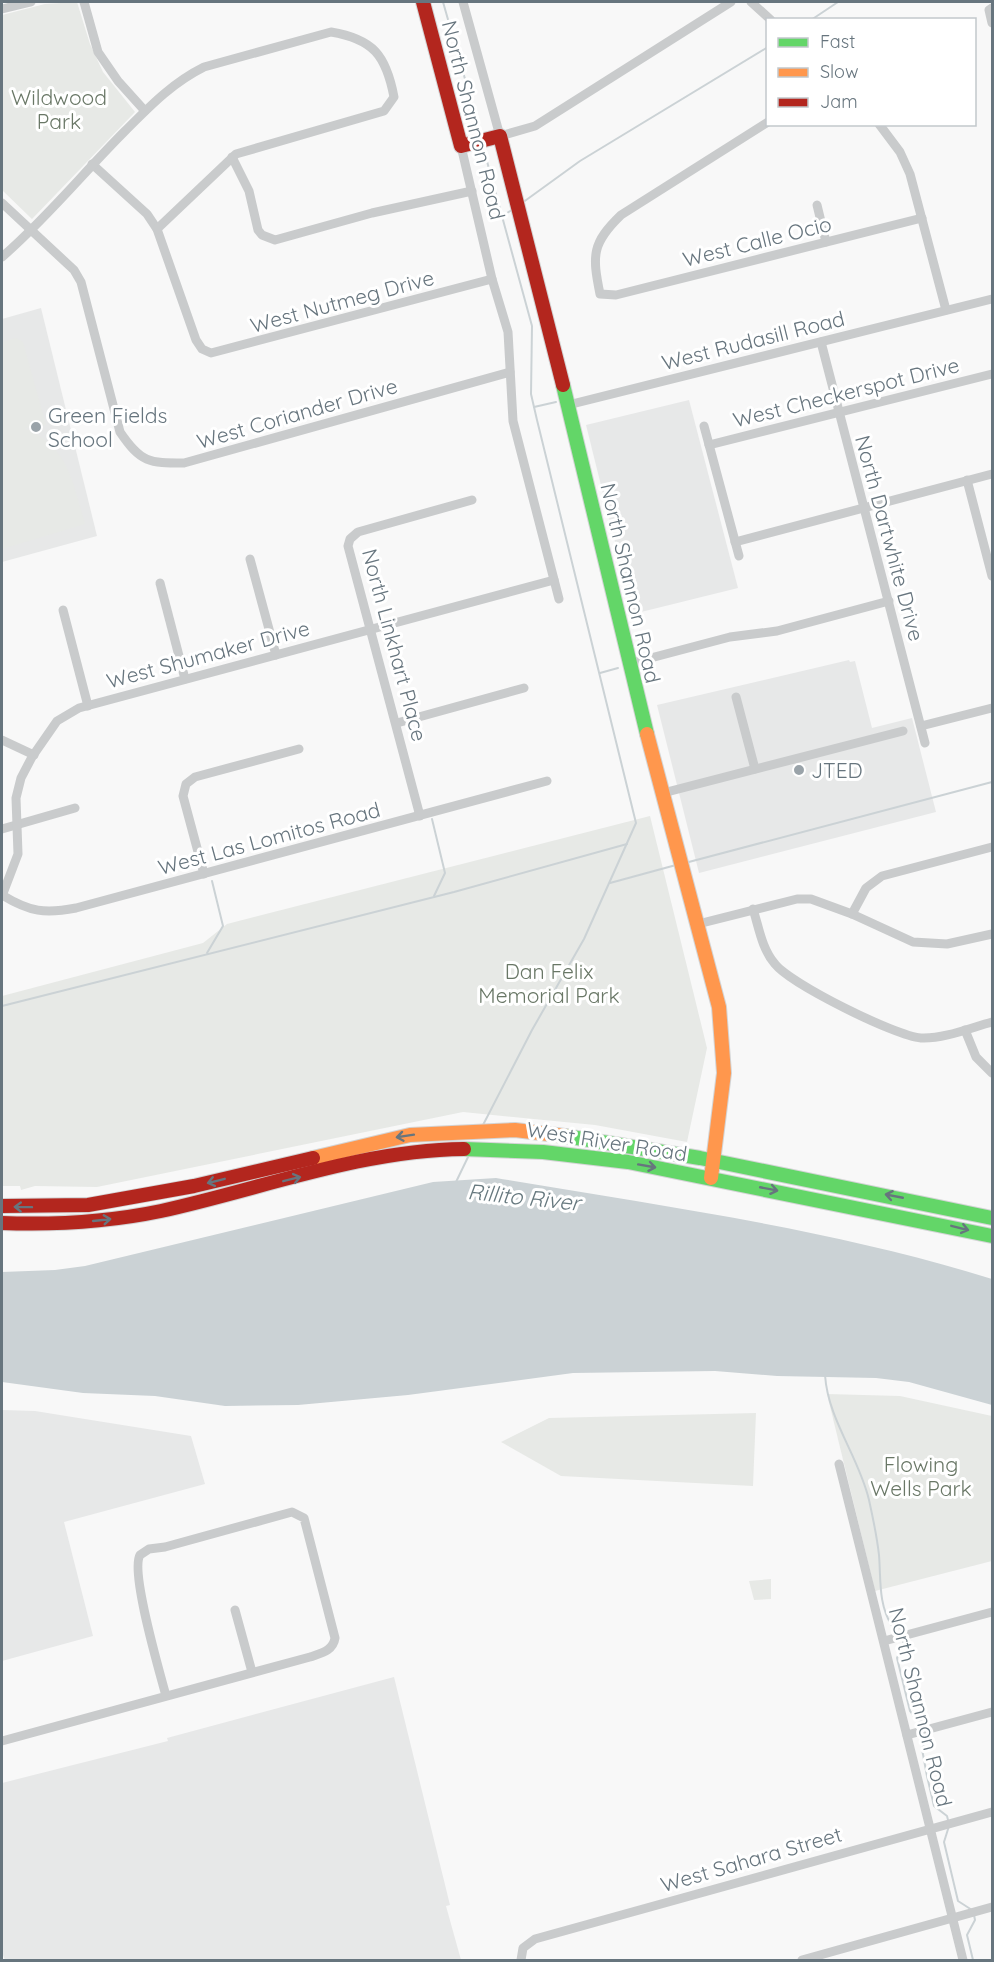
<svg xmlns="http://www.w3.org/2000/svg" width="994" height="1962" font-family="Quicksand,sans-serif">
	<rect width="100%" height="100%" fill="#f8f8f8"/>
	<g fill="#e7e8e8">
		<polygon points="41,308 97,536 2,562 2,319"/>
		<polygon points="689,400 738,588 633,614 586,425"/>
		<polygon points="849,660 850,662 855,661 872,728 912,718 936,812 699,873 657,705"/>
		<polygon points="2,1410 35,1411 191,1436 205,1484 64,1522 93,1636 2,1661"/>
		<polygon points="394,1677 450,1905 446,1906 461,1960 5,1960 2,1953 2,1783 168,1741 167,1738"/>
	</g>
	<g fill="#e7e9e6">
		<polygon points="77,2 90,44 103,72 135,112 32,219 2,190 2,15 45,4"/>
		<path d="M16,338L23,342L46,425L25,428C70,449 72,481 85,524L2,549V342Z"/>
		<polygon points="650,816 707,1048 687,1142 595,1125 463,1112 97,1187 35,1186 21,1190 20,1186 2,1186 2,996 203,943 227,924"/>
		<polygon points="827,1394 900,1396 992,1416 992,1561 875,1591"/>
		<polygon points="756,1413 753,1486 561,1476 501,1442 549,1418"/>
		<polygon points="771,1579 771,1599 754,1600 749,1581"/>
	</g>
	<path fill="#cbd2d5" d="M496,1178C662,1206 832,1229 992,1279V1405L909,1382L876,1378L777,1376L715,1371L573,1373L408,1395L298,1405L225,1406L155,1396L83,1393L2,1382V1272L55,1270L85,1266L433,1182Z"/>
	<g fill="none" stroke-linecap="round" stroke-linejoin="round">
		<g stroke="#cbd2d5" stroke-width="2">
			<polyline points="443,2 479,128"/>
			<polyline points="811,20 838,2"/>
			<polyline points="522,203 580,161 768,47"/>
			<polyline points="502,216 512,210"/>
			<polyline points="534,407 556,402"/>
			<polyline points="600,673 618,668"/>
			<polyline points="432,819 445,873 434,896"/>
			<polyline points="685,863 992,782"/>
			<polyline points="610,883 676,865"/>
			<polyline points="207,953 223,926 212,881"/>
			<polyline points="2,1006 454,892 627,844"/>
			<polyline points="483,1125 532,1030 584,939 636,823 537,420 531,394 532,326 485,154"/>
			<polyline points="456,1182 469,1155"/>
			<path d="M825,1375C828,1420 859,1457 869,1500C873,1518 877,1537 879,1555C881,1579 878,1604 892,1626L901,1628L902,1632"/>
			<polyline points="904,1637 903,1645 897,1658 910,1711 916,1719 926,1723 927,1728"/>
			<polyline points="928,1734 922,1749 927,1776 934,1806 947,1816 948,1820"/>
			<polyline points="949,1826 944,1842 958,1901 972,1910"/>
			<polyline points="973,1960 967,1935 975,1920 974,1915"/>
		</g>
		<g stroke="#d3d4d5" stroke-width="16">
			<g id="fast">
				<polyline points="563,385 647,734"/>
				<polyline points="565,1136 700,1158 992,1218"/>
				<polyline points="464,1149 543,1152 628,1162 992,1236"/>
			</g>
		</g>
		<g stroke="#d3d4d5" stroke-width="16">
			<g id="slow">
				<polyline points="647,734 719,1007 724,1073 711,1178"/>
				<polyline points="313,1158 410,1135 515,1130 565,1136"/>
			</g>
		</g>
		<g stroke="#d3d4d5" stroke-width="16">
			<g id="jam">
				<polyline points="423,2 461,146 500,136 563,385"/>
				<polyline points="2,1206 88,1205 194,1186 313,1158"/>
				<path d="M2,1223C56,1225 108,1222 161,1211C261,1189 361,1150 464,1149"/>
			</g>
		</g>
		<g stroke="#c9cbcc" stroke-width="9">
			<polyline points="84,2 98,52 118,81 145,111"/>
			<polyline points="463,2 500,136 535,126 731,2"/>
			<polyline points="751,2 771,20"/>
			<polyline points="992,8 989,10 992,23"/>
			<polyline points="2,9 31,2"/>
			<path d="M768,122L621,215C592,243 592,255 600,294L616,295L922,218"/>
			<polyline points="879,124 900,152 910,174 946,310"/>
			<polyline points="461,146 492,279 508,332 513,421 559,599"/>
			<polyline points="232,157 249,191 258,230 262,235 275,240 372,213 472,191"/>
			<polyline points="92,164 147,214 157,229 196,340 202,349 211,353 492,279"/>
			<path d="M2,203L74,270L81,282L120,432C141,463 149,463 184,463L510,372"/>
			<polyline points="817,205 826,242"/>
			<path d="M2,257C46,219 84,172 125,131C150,106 172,83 204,67L331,32C373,39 386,55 394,97L384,111L236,154L157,229"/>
			<polyline points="821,342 925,743"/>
			<polyline points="568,405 992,299"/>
			<polyline points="704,426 739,556"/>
			<polyline points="709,445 992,374"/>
			<polyline points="967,480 992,576"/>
			<polyline points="735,542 992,474"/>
			<polyline points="250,559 276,655"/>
			<polyline points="160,583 185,679"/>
			<polyline points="63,610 88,706"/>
			<polyline points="628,664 730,637 777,631 889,601"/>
			<polyline points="736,697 755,769"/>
			<polyline points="397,723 524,688"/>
			<polyline points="921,726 992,708"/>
			<polyline points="2,740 34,755"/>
			<polyline points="663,793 903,731"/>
			<polyline points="420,816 348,546 350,539 358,532 472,500"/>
			<polyline points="2,829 75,808"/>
			<polyline points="204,874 183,796 186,784 195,777 299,749"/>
			<path d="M2,895C30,912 45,914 76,908L547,781"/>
			<polyline points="2,896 18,854 16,798 21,778 32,757 57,721 79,708 554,580"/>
			<path d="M753,909C759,928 762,949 775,964C791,984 895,1036 921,1038C944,1039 970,1028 992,1022"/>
			<polyline points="852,914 866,888 882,876 992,847"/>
			<polyline points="698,924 797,899 811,899 852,914 913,942 947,944 992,934"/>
			<polyline points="965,1030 976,1057 992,1073"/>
			<polyline points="839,1464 963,1960"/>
			<polyline points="235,1610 252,1672"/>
			<polyline points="884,1641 992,1612"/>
			<polyline points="907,1735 992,1712"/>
			<path d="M2,1741L310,1657C321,1653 333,1651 335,1638L304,1518L292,1512L165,1547L149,1549L140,1555C130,1572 160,1673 166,1696"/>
			<polyline points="521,1960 523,1948 535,1939 992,1812"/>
			<polyline points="802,1960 992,1907"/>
		</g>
		<use href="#fast" stroke="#63d668" stroke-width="14"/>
		<use href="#slow" stroke="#ff974d" stroke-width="14"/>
		<use href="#jam" stroke="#b3261e" stroke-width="14"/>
	</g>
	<defs><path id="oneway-shaft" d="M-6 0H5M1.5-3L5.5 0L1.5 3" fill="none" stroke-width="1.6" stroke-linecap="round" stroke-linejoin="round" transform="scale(1.5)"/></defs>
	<g stroke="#67757e">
		<use href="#oneway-shaft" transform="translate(405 1136) rotate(171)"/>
		<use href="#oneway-shaft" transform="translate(647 1166) rotate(10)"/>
		<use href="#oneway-shaft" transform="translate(292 1179) rotate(-14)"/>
		<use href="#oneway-shaft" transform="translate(216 1181) rotate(166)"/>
		<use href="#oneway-shaft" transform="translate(769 1189) rotate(11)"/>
		<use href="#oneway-shaft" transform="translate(894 1196) rotate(-169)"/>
		<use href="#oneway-shaft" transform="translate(23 1207) rotate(-179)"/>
		<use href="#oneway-shaft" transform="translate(102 1220) rotate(-6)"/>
		<use href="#oneway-shaft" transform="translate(960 1228) rotate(14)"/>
	</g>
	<g fill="#9aa3a9" stroke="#fff" stroke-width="2">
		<circle cx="36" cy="427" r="6"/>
		<circle cx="799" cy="770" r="6"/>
	</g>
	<g text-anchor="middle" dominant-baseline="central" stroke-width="6" stroke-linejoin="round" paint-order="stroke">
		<g font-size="21" fill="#697766" stroke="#fff">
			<text x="59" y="97">Wildwood<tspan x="59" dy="24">Park</tspan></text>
			<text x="549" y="971">Dan Felix<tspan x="549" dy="24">Memorial Park</tspan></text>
			<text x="921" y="1464">Flowing<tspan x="921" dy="24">Wells Park</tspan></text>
		</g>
		<g font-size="21" fill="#67757e" stroke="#fff">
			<text transform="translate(474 120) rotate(76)">North Shannon Road</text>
			<text transform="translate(757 241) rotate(-14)">West Calle Ocio</text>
			<text transform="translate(342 301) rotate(-15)">West Nutmeg Drive</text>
			<text transform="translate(753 340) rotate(-14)">West Rudasill Road</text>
			<text transform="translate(846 392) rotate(-14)">West Checkerspot Drive</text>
			<text transform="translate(297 413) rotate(-16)">West Coriander Drive</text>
			<text transform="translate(890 538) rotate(75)">North Dartwhite Drive</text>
			<text transform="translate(631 583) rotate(77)">North Shannon Road</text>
			<text transform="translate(395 645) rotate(75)">North Linkhart Place</text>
			<text transform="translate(208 654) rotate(-15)">West Shumaker Drive</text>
			<text transform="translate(269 838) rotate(-15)">West Las Lomitos Road</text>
			<text transform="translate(607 1141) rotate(9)">West River Road</text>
			<text transform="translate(921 1707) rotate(76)">North Shannon Road</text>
			<text transform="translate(751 1859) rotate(-16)">West Sahara Street</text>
		</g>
		<g font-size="21" fill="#67757e" stroke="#fff" text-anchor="start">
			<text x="48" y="415">Green Fields<tspan x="48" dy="24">School</tspan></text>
			<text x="811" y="770">JTED</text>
		</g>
		<g font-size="22" font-style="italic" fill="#67797f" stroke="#fff">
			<text transform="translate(524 1197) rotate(6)">Rillito River</text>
		</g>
	</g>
	<rect width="994" height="1962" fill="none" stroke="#67757e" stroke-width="6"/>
	<rect x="766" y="18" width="210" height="108" fill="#ffffff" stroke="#c2c8cb" stroke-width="1.5"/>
	<rect x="778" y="38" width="30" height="9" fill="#63d668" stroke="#c2c8cb" stroke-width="1.5"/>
	<text x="820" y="48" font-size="18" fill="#67757e">Fast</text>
	<rect x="778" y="68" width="30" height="9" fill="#ff974d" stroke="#c2c8cb" stroke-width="1.5"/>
	<text x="820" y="78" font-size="18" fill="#67757e">Slow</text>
	<rect x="778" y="98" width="30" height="9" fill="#b3261e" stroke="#c2c8cb" stroke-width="1.5"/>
	<text x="820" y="108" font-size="18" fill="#67757e">Jam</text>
</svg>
